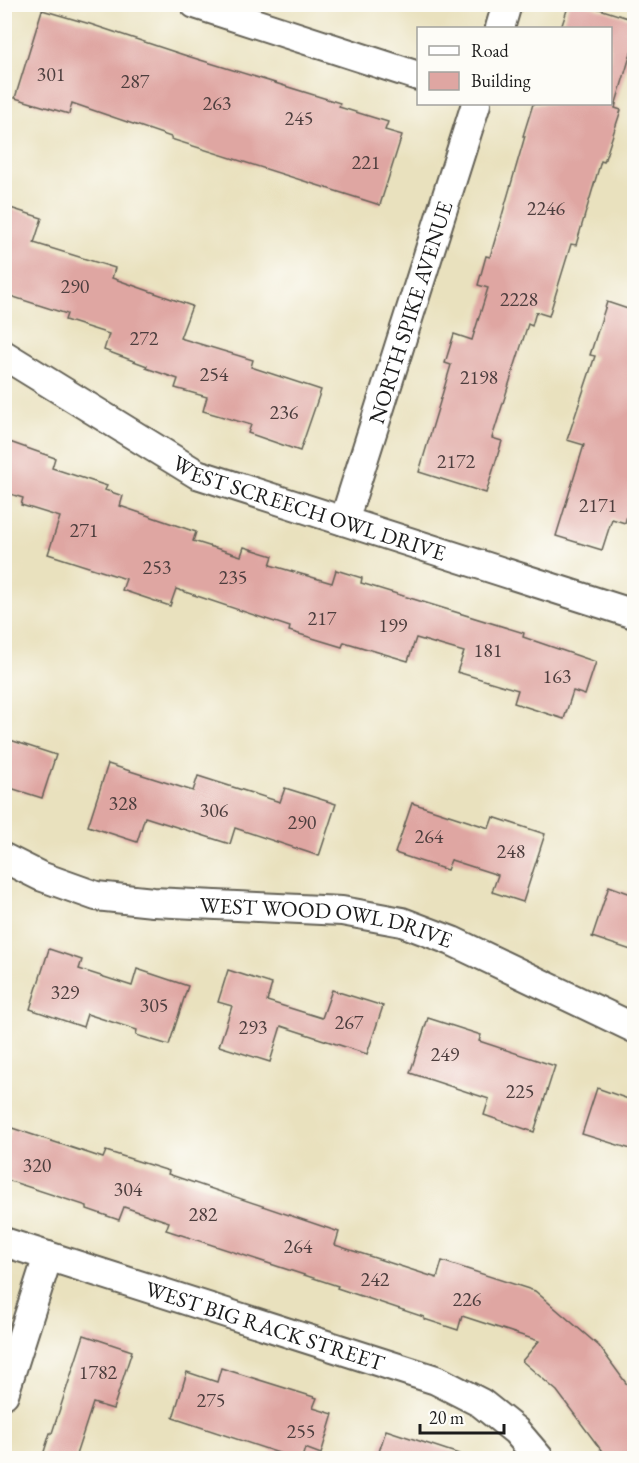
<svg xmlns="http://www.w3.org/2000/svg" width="639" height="1463" font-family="'EB Garamond',serif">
	<rect width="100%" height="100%" fill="#fdfcf7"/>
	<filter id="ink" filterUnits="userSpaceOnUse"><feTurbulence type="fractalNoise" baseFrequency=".0167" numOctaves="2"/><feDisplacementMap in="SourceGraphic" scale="12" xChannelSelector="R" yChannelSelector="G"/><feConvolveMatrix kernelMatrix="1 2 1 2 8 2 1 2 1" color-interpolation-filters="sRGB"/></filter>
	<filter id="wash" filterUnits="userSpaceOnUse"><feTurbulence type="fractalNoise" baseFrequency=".008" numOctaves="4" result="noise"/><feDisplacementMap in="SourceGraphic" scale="24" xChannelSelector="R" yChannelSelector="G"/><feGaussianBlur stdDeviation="1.35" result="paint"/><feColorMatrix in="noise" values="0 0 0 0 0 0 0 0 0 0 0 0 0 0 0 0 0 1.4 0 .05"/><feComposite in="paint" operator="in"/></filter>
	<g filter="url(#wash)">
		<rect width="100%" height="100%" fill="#e9e1be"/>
		<g id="blocks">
			<g fill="#dfa6a2">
				<polygon points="569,4 584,4 634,20 634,43 616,103 610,102 610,28 561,28"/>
				<polygon points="42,10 90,24 184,55 340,103 339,107 388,122 385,130 402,135 380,205 171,139 171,137 72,103 69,114 15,98"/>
				<polygon points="533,104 616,104 615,108 621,110 604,162 601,161 576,245 571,244 549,316 536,312 532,326 528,324 492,438 502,441 486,493 419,472 451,365 445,363 454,334 472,340 488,288 478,285 486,256 490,257 525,136 523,136"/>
				<polygon points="4,206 42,218 34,243 115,268 112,278 192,306 180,338 253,360 251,367 321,390 300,451 248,433 251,425 203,411 207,397 175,388 178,379 146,368 147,366 104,350 109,334 65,320 67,314 4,294"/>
				<polygon points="607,302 634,311 634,490 625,523 612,519 602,550 556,536 584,445 567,440 595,356 590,355"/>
				<polygon points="4,440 55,458 52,468 107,486 105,490 123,496 120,506 196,532 193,541 241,556 244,547 273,556 270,565 332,583 336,570 362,578 361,583 524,633 523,637 596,662 585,695 573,691 564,719 514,703 518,690 457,672 464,652 416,638 408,661 344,642 342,647 289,631 290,627 176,589 170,606 122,590 126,579 48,554 60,517 21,505 23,498 4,492"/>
				<polygon points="4,738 56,755 42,798 4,786"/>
				<polygon points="108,764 193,791 198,776 280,802 285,788 336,804 319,856 235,828 230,844 145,817 137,842 88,826"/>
				<polygon points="412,803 489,828 493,817 545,834 523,902 492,892 498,875 451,860 447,870 395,853"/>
				<polygon points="609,886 634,895 634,951 592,937"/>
				<polygon points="49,949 82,960 79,969 132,986 137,969 188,986 169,1045 136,1035 137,1030 87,1014 83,1027 30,1009"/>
				<polygon points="228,970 272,984 267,1001 322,1018 332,990 383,1006 367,1054 281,1026 270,1062 219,1046 232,1006 218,1002"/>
				<polygon points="428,1018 481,1035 479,1041 555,1066 534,1132 484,1115 489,1099 410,1073"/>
				<polygon points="597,1088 634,1101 634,1150 582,1134"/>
				<polygon points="12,1128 103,1158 106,1151 169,1171 168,1174 339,1232 335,1245 437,1278 442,1261 535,1291 599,1346 634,1394 634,1458 607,1458 557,1391 522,1361 539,1341 462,1316 458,1330 424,1319 424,1317 337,1288 338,1286 166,1230 169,1222 124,1207 119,1220 87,1209 87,1206 4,1179 4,1150"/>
				<polygon points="84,1335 132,1351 113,1409 93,1403 75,1458 42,1458 50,1433 52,1433"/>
				<polygon points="221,1368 317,1398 313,1408 333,1414 321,1454 305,1448 302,1458 294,1458 173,1418 187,1372 217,1382"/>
				<polygon points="386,1430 459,1454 458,1458 377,1458"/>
			</g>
		</g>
	</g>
	<g filter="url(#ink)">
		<use href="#blocks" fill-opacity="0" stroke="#646155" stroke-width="1.5"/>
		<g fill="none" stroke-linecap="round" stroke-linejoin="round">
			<g stroke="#646155" stroke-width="32">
				<g id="minor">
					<polyline points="195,4 418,76"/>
					<polyline points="500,28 507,4"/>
					<path id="s1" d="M4,355L197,474L634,614"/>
					<path id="s2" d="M344,521L476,104"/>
					<path id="s3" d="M4,858L40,876L96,896L153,902L342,911L402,922L452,941L634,1028"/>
					<path id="s4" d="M4,1242L436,1380L481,1403L516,1431L539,1458"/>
					<polyline points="4,1394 48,1256"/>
				</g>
			</g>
			<use href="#minor" stroke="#fff" stroke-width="28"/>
		</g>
	</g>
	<g text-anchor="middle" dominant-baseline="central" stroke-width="4.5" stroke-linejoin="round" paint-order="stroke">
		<g font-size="20" fill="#4d3e3e">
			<text x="51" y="74">301</text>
			<text x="135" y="81">287</text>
			<text x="217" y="103">263</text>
			<text x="299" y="118">245</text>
			<text x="366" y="162">221</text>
			<text x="546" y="208">2246</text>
			<text x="75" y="286">290</text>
			<text x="519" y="299">2228</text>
			<text x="144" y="338">272</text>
			<text x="214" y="374">254</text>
			<text x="479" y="377">2198</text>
			<text x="284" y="412">236</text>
			<text x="456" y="461">2172</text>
			<text x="598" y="505">2171</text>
			<text x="84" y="530">271</text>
			<text x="157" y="567">253</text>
			<text x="233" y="577">235</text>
			<text x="322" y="618">217</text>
			<text x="393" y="625">199</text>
			<text x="488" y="650">181</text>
			<text x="557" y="676">163</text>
			<text x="123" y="803">328</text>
			<text x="214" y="810">306</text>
			<text x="302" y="822">290</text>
			<text x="429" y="836">264</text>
			<text x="511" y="851">248</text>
			<text x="65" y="992">329</text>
			<text x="154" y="1005">305</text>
			<text x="349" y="1022">267</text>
			<text x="253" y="1027">293</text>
			<text x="445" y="1054">249</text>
			<text x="520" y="1091">225</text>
			<text x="37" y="1165">320</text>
			<text x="128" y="1189">304</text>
			<text x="203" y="1214">282</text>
			<text x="298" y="1246">264</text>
			<text x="375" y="1279">242</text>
			<text x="467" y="1299">226</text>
			<text x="98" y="1372">1782</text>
			<text x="211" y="1400">275</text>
			<text x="301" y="1431">255</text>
		</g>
		<g font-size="22" fill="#1c1c1c" stroke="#fdfcf7">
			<text stroke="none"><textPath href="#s2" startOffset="219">NORTH SPIKE AVENUE</textPath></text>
			<text stroke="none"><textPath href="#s1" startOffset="344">WEST SCREECH OWL DRIVE</textPath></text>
			<text stroke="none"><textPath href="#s3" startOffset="332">WEST WOOD OWL DRIVE</textPath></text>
			<text stroke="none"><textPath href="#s4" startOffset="274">WEST BIG RACK STREET</textPath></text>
		</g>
	</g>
	<rect width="639" height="1463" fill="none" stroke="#fdfcf7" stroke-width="24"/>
	<rect x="417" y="27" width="195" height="78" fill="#fdfcf7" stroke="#a3a29f" stroke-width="1.5"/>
	<rect x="429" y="46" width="30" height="9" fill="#ffffff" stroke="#a3a29f" stroke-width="1.5"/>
	<text x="471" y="57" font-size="18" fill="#1c1c1c">Road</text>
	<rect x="429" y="72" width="30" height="18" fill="#dfa6a2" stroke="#a3a29f" stroke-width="1.5"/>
	<text x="471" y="87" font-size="18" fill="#1c1c1c">Building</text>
	<path d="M420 1424v9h84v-9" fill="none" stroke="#1c1c1c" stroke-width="3"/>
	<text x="429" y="1424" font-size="18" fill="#1c1c1c" stroke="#fdfcf7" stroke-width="4.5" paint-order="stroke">20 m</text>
</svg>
